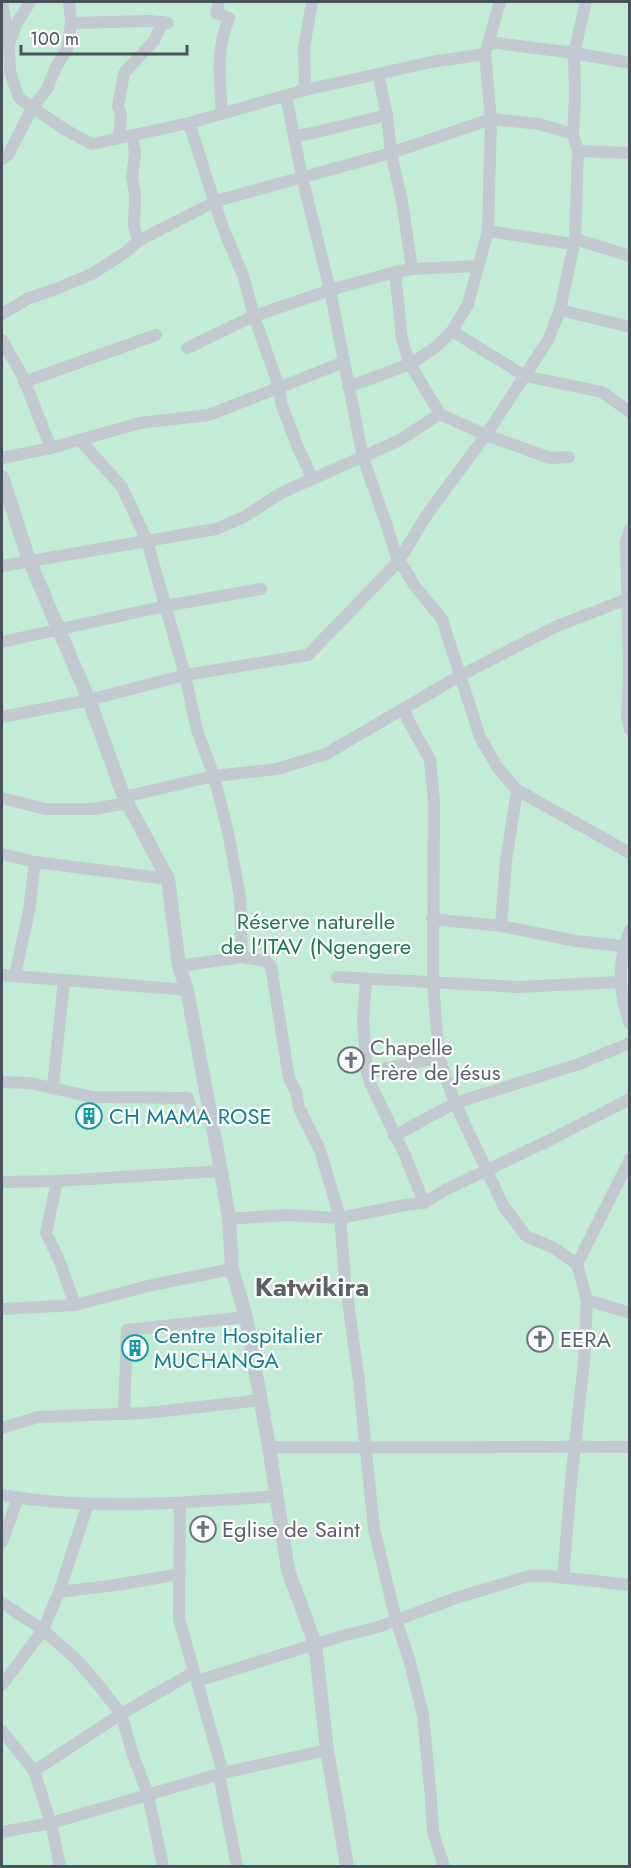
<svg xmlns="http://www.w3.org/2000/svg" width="631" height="1868" font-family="Jost,sans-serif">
	<rect width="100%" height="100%" fill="#f2f1f0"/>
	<rect fill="#c3ecd7" x="2" y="2" width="627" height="1864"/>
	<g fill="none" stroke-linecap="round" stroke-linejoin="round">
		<g stroke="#c2c9d1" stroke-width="12">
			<polyline points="2,2 9,43 10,72 19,98 64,129 92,144 189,123 305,90 378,74 431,62 485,54"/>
			<path d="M219,2L216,13L229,18C215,53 220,77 222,114"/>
			<polyline points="71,23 150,21 168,23"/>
			<polyline points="489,42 574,53 630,63"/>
			<polyline points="9,43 17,23 30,2"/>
			<polyline points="378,74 387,115 391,153 491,119 539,124 573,134"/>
			<polyline points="305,90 304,48 312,2"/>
			<polyline points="286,96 302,177 330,290 363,458 387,526 398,562 405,569 414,585 442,619 480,737 497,767 517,790 630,853"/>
			<polyline points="189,123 222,225 244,278 254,316 279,387 281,403 297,445 312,478"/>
			<polyline points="132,135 135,153 132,177 135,195 134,226 138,241"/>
			<polyline points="295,136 313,133 387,115"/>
			<polyline points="119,138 121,115 118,107 124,73 154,41 163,22"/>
			<polyline points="578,151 630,153"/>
			<polyline points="2,159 8,155 32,108 47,89 56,67 67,49 71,23 69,2"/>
			<polyline points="488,231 573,244"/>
			<polyline points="575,239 630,256"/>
			<polyline points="395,272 402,339 410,364 440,414 486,435 550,458 569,457"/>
			<polyline points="560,310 630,327"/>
			<polyline points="2,314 27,299 58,288 92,274 126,252 138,241 216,201 391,153 402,201 412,269"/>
			<polyline points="452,331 525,376 602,392 630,412"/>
			<polyline points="2,340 23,377 51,448 2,458"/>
			<polyline points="187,348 254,316 330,290 395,272 412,269 478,266"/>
			<polyline points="24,382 156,335"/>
			<polyline points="348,387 410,364 436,347 452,331 468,304 488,231 491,119 485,54 500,2"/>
			<polyline points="80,440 122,487 147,541 185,675 197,730 214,776 228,832 240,897 242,957"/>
			<polyline points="51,448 140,423 209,415 344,362"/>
			<polyline points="630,529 626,541 629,674 627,716 630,730"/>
			<polyline points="2,566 216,529 244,517 281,493 398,441 440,414"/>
			<polyline points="2,642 165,606 261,589"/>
			<polyline points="404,708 408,720 430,760 434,802 433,983 439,1058 455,1103 504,1207 526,1236 554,1248 577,1264"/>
			<polyline points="2,717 89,700 185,675 308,655 398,562 428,513 486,435 548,340 560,310 575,239 578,151 573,134 575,95 574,53 586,2"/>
			<polyline points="124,797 214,776 277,769 326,754 461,675 557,626 630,598"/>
			<polyline points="2,798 45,809 93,809 127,803"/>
			<polyline points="2,854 35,862 168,879"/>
			<polyline points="432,919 501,926 576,941 630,947"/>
			<polyline points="501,926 506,861 517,790"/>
			<path d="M630,930C617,963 618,991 630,1024"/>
			<polyline points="179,966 242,957 266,961 271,966 289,1078 296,1092 299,1108 320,1150 340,1218 345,1279 359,1382 374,1529 396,1620 409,1659 423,1715 431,1798 433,1832 444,1866"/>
			<polyline points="2,975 187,990"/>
			<polyline points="15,975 29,911 35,862"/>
			<polyline points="337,977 518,987 620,982"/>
			<polyline points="366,980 363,1020 367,1072 371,1085 404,1153 424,1203"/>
			<polyline points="367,1072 439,1058"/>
			<polyline points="2,1082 30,1083 92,1097 188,1098 191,1109 196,1116 211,1115"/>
			<polyline points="53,1087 64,980"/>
			<polyline points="394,1136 455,1103 579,1064 630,1043"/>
			<polyline points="57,1181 46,1233 60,1262 75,1305"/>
			<polyline points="2,1182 57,1181 221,1171"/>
			<polyline points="229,1219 287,1215 340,1218 405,1205 424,1203 445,1190 550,1140 630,1099"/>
			<polyline points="587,1300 630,1313"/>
			<polyline points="2,1309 75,1305 152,1285 232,1269"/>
			<polyline points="124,1414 127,1330 246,1317"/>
			<polyline points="2,1428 38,1417 147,1413 260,1400"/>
			<path d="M269,1447C389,1449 509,1446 630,1447"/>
			<path d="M2,1495C92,1511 186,1503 277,1496"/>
			<polyline points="180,1503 179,1619 223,1773"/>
			<polyline points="2,1542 18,1498"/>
			<polyline points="563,1578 571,1482 584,1361 587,1300 577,1264 630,1159"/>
			<polyline points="59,1592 116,1585 180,1574"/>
			<polyline points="2,1603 43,1630 75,1658 97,1683 121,1714 133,1755 148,1795 163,1866"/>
			<polyline points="197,1681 342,1636 378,1627 456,1598 529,1576 548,1576 630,1585"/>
			<polyline points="2,1685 43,1630 59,1592 88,1504"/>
			<polyline points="2,1731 34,1771 51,1823 60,1866"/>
			<polyline points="34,1771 121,1714 194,1672"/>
			<polyline points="219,1775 237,1866"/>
			<polyline points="2,1832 51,1823 223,1773 327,1750"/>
		</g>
		<polyline stroke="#c2c9d1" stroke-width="14" points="2,477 29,560 89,700 124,797 168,879 179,966 187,990 221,1171 229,1219 232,1269 246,1317 269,1447 288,1570 315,1644 327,1750 347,1866"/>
	</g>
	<defs>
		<g id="church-ring" transform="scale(1.35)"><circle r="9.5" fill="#fff" stroke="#6b7280" stroke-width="1.5"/><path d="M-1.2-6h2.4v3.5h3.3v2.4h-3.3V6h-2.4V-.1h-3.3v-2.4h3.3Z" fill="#6b7280"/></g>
		<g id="building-ring" transform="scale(1.35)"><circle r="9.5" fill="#fff" stroke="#0f9aa8" stroke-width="1.5"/><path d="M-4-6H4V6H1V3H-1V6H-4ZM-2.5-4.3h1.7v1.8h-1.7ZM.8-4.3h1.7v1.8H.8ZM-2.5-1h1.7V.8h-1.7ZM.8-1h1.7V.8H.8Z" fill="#0f9aa8"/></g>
	</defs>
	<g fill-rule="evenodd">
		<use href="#church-ring" x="351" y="1060"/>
		<use href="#building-ring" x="89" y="1116"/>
		<use href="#church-ring" x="540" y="1339"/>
		<use href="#building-ring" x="135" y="1348"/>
		<use href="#church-ring" x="203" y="1529"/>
	</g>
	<g text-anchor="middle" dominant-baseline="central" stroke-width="4.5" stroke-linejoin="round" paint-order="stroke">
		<g font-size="22" fill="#1f7955" stroke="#fff">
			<text x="316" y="921">Réserve naturelle<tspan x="316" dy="25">de l'ITAV (Ngengere</tspan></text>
		</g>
		<g font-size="22" fill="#5b616d" stroke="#fff" text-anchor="start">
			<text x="370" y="1047">Chapelle<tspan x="370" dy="25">Frère de Jésus</tspan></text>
			<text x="560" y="1339">EERA</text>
			<text x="222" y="1529">Eglise de Saint</text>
		</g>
		<g font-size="22" fill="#0d838f" stroke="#fff" text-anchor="start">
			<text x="109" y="1116">CH MAMA ROSE</text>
			<text x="154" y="1335">Centre Hospitalier<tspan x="154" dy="25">MUCHANGA</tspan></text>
		</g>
		<g font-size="26" font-weight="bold" fill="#5d6065" stroke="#fff">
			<text x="312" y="1287">Katwikira</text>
		</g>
	</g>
	<rect width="631" height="1868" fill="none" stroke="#4a515c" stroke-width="6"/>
	<path d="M21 45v9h166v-9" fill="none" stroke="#4a515c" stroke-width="3"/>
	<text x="30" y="45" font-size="18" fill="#4a515c" stroke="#ffffff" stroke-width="4.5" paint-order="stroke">100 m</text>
</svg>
